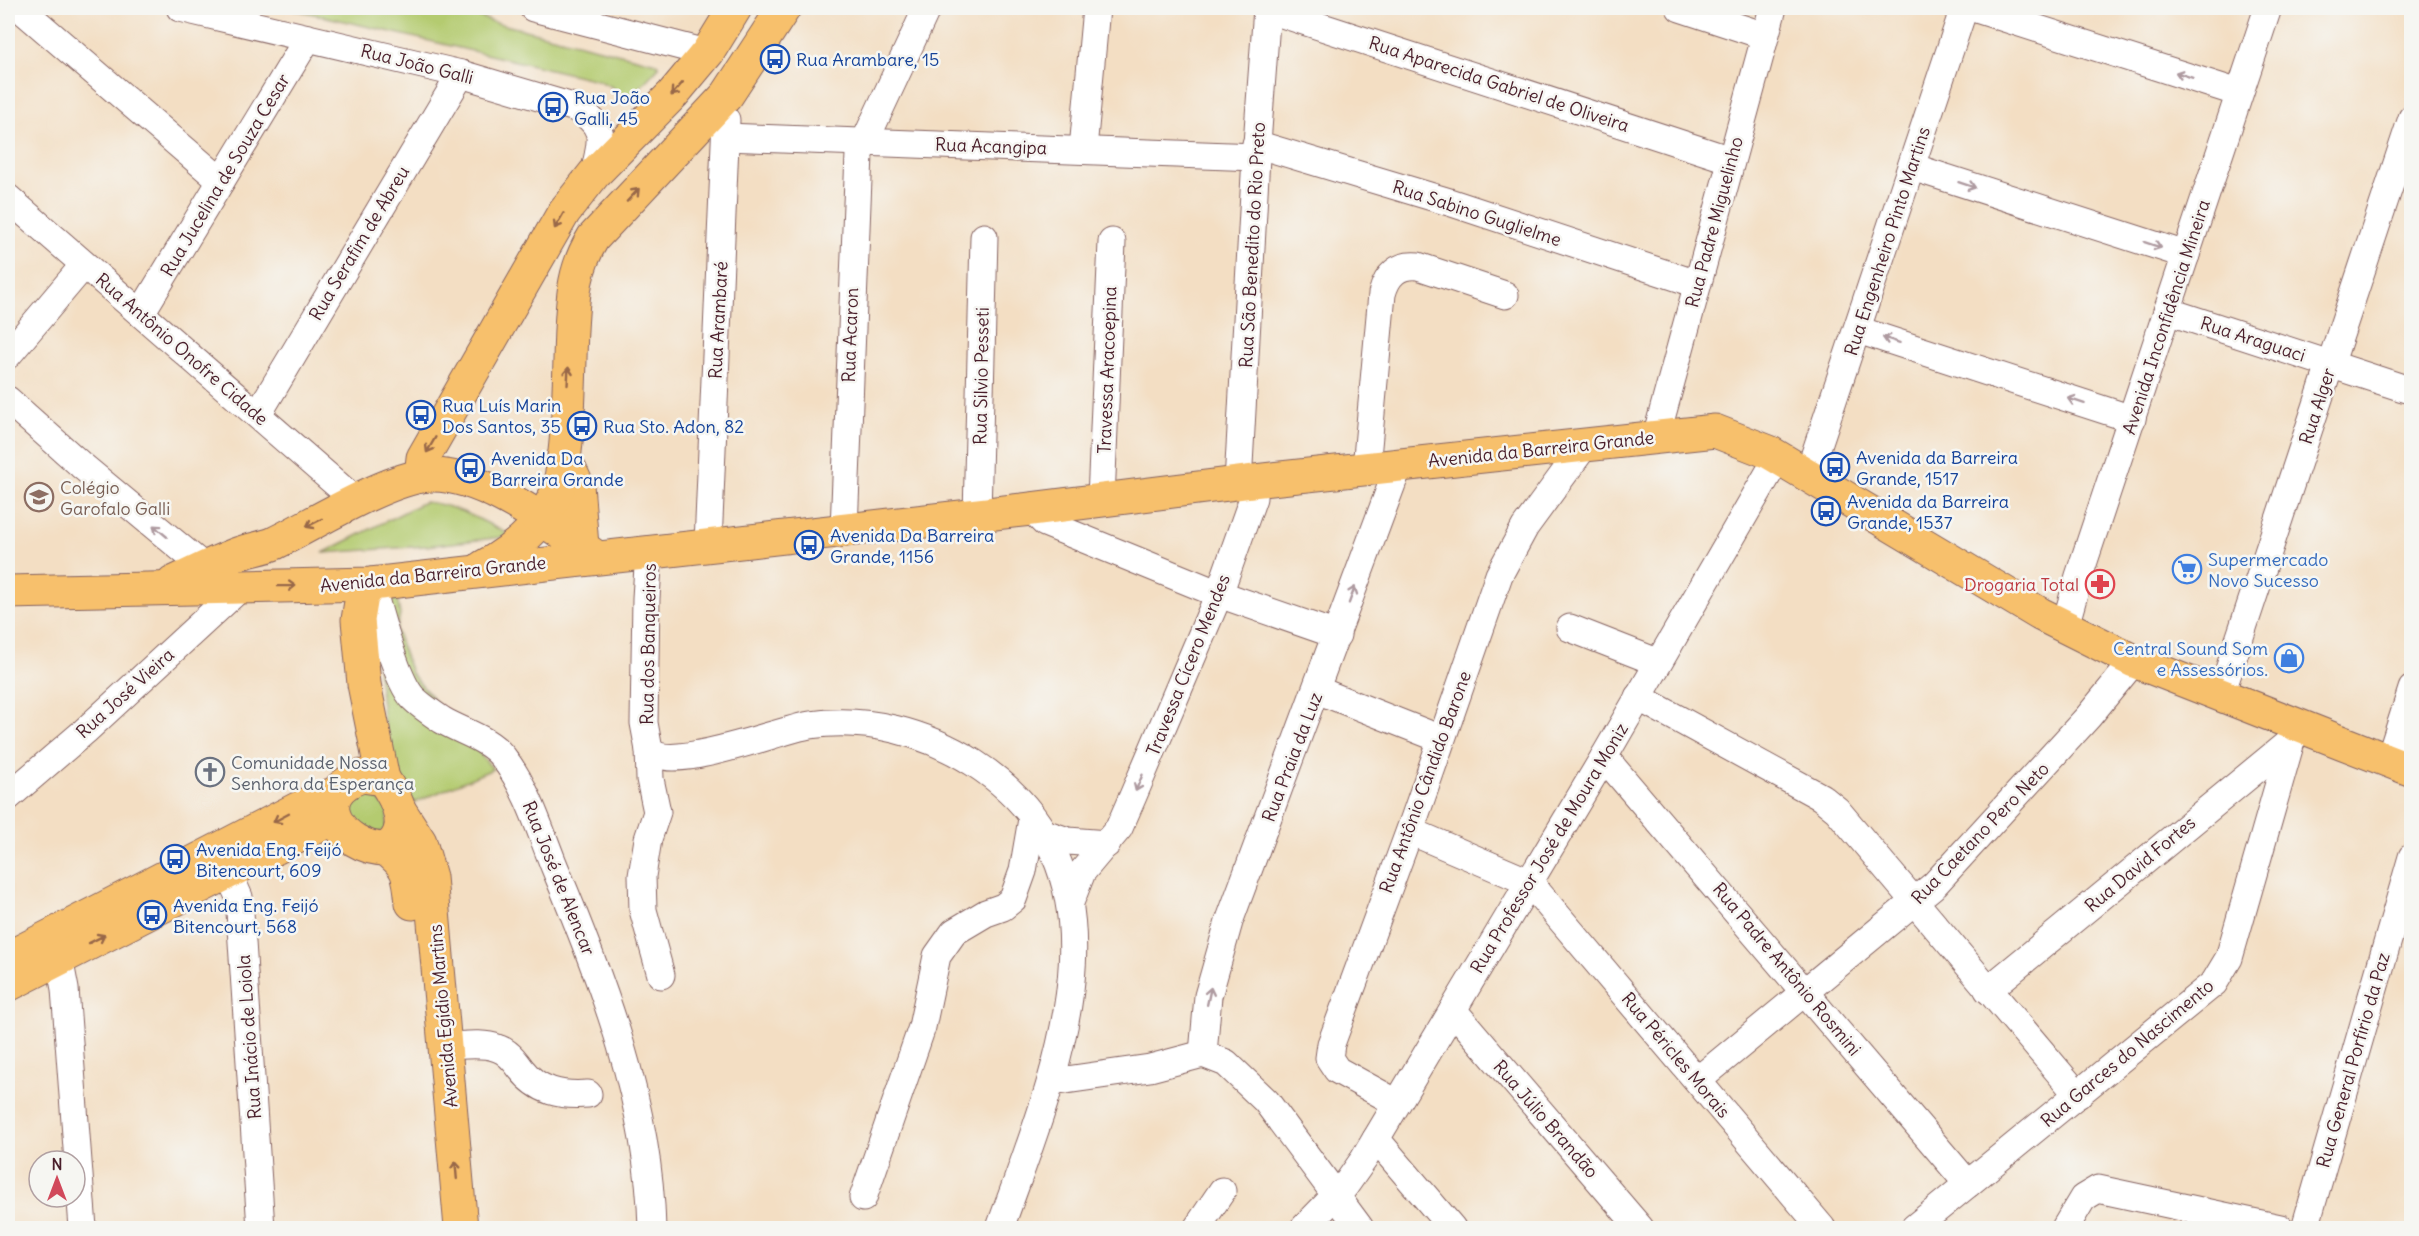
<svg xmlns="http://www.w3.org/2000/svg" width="2419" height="1236" font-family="Delius,sans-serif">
	<rect width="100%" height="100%" fill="#f6f6f2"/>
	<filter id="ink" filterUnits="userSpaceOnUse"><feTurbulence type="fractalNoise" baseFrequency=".0167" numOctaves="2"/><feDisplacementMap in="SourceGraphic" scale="12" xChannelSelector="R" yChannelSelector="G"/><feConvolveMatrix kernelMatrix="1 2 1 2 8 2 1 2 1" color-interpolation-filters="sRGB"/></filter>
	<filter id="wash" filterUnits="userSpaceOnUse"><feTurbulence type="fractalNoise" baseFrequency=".008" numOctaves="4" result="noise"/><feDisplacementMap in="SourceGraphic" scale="24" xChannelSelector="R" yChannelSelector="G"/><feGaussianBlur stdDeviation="1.35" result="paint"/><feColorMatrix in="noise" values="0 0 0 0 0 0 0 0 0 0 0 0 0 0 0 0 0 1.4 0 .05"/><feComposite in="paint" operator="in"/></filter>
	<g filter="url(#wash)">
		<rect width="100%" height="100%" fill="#f3dec3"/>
		<g fill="#b4cb70" stroke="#7f754e" stroke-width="1.5">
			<polygon points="288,8 458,8 493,22 656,63 659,67 627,101 612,87 597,80"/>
			<path d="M424,502C452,503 487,523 512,536L426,546L323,553Z"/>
			<polygon points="397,596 400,615 396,630 411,673 493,769 414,803 400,779 386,741 370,600"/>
			<polygon points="367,787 388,810 386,829 377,835 354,825 346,800"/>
		</g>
	</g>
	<g filter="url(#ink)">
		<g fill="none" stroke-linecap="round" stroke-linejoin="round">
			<g stroke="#856260" stroke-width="29">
				<g id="minor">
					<polyline points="20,8 221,181"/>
					<path d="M180,8L461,74L576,108C609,128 601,141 594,174"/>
					<polyline points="533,8 707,53"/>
					<polyline points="1680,8 1765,36"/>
					<polyline points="1973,8 2239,93"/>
					<polyline points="1267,9 1731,160"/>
					<polyline points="726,137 1256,157"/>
					<polyline points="1256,144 1449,202 1697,284"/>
					<polyline points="1083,149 1096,8"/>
					<polyline points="1912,167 2186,255"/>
					<polyline points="8,198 356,501"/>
					<polyline points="2167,311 2406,389"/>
					<polyline points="141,313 308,38"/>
					<polyline points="1858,330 2132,419"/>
					<polyline points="8,355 84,265"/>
					<polyline points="8,400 81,465 205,568"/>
					<polyline points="258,414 461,74"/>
					<polyline points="1656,437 1773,8"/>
					<path d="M1366,468L1382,294C1387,275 1398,264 1418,266L1505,295"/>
					<polyline points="1808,475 1964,8"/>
					<polyline points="1238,483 1256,157 1267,8"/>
					<polyline points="1101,499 1112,242"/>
					<polyline points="1031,509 1045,523 1219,594 1337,635"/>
					<polyline points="977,515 984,237"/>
					<polyline points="844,529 859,154 927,8"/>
					<polyline points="708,544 726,120"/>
					<polyline points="649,551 646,598 644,723 649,750 650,779 657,812 648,839 642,876 643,910 661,975"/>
					<path d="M371,584C378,610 396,680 413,698C421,706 433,714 442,720C462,732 488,738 503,757C528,789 540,831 555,868C603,983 649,1102 652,1228"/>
					<polyline points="2065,626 2079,576 2268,8"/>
					<polyline points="1570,628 1657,662"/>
					<polyline points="1317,690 1441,739"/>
					<polyline points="2221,694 2412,118"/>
					<polyline points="1638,697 1821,797 1837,810 2078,1095"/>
					<path d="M649,750C671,774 778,730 810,725C868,717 925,732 974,763C1145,873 1053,1080 1000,1228"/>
					<polyline points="1604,757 1968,1184"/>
					<polyline points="2389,761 2412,689"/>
					<polyline points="8,797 85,731 241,587"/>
					<polyline points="1410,831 1529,882 1822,1228"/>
					<polyline points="1044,833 1068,841 1107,844"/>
					<polyline points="220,854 239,897 261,1228"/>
					<polyline points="1071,900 1082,872 1119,828 1133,796 1219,594 1253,498 1253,481"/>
					<polyline points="51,942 59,958 65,989 83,1228"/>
					<polyline points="1988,990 2292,740"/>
					<polyline points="1453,1010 1640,1228"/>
					<path d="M445,1046C461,1046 482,1042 497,1048C508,1051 515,1061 521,1069C539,1092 561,1096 588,1094"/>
					<polyline points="1203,1054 1208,996 1229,922 1399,465"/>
					<polyline points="1698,1080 1934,885 2088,717 2134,661"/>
					<polyline points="1052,1082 1150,1068 1203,1054 1226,1063 1266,1101 1360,1228"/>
					<polyline points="1397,1103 1337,1070 1329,1058 1331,1044 1414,819 1499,575 1525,527 1585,445"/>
					<polyline points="1376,1139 1452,1228"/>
					<polyline points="863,1198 922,1027 937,956 954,932 986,913 1003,907 1013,899 1023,871 1032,819"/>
					<polyline points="1197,1228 1222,1191"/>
					<polyline points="1304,1228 1345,1186 1364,1159 1604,757 1778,457"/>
					<polyline points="1914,1228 2214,983 2229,958 2296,724"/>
					<polyline points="2065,1228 2083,1198 2098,1189 2280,1228"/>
					<polyline points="2305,1228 2412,857"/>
				</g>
			</g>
			<g stroke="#856260" stroke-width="35">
				<g id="major">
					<polyline points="564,457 577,485 582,546"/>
					<polyline points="421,476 423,458 564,212 594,174 673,94 708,52 735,8"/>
					<path d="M483,567C515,550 541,527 556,494C570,461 569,369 571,330C573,294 574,269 593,238L727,95L784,8"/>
					<path d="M173,583C195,573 217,561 240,553C252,549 264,548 275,543C315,523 378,484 421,476C477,467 552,526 596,557"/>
					<polyline points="371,584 362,596 358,620 364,684 383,779"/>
					<polyline points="8,592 371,584 1031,509 1253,481 1715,431 1769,452 2040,614 2134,661 2412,770"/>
					<path d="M362,776L383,779C399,802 413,831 386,849C341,849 305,795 362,776Z"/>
					<polyline points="400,811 420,842 430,877 461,1228"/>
					<path d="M386,849C409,867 409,874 412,903"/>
					<polyline points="8,958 307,804 334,794"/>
					<polyline points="8,985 334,818"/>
				</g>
			</g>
			<use href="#minor" stroke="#fff" stroke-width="27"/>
			<use href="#major" stroke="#f7c06c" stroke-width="33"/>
		</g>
		<defs><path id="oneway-shaft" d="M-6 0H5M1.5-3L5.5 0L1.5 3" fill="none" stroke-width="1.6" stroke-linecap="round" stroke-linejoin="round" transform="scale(1.5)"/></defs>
		<g stroke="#ae9aa0">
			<use href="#oneway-shaft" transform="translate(2184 75) rotate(-162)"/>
			<use href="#oneway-shaft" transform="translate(1967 185) rotate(18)"/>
			<use href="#oneway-shaft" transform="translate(2153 245) rotate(18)"/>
			<use href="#oneway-shaft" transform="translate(1891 340) rotate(-162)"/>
			<use href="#oneway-shaft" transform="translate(2076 401) rotate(-162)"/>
			<use href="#oneway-shaft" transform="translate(160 531) rotate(-140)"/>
			<use href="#oneway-shaft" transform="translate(1352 595) rotate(-70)"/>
			<use href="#oneway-shaft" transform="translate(1139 783) rotate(113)"/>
			<use href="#oneway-shaft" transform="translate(1209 996) rotate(-78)"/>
		</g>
		<g stroke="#986748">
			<use href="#oneway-shaft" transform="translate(677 89) rotate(131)"/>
			<use href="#oneway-shaft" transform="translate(633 195) rotate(-47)"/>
			<use href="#oneway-shaft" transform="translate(559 221) rotate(120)"/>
			<use href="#oneway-shaft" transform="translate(568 376) rotate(-87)"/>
			<use href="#oneway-shaft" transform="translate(431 445) rotate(120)"/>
			<use href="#oneway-shaft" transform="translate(314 523) rotate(153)"/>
			<use href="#oneway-shaft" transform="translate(287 586) rotate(-1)"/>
			<use href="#oneway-shaft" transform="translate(281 818) rotate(152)"/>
			<use href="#oneway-shaft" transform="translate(97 939) rotate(-27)"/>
			<use href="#oneway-shaft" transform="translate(456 1170) rotate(-95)"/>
		</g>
	</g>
	<defs>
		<g id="bus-ring" transform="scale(1.5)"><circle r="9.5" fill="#f6f6f2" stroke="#1a4fb4" stroke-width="1.5"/><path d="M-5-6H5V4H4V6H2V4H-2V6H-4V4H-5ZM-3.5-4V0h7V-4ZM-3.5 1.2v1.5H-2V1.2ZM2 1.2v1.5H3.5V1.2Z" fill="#1a4fb4"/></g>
		<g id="school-ring" transform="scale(1.5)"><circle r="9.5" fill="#f6f6f2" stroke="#8d6e63" stroke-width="1.5"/><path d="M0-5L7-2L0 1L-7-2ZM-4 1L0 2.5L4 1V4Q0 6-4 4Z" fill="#8d6e63"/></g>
		<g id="supermarket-ring" transform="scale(1.5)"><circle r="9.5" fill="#f6f6f2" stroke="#3f7fe0" stroke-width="1.5"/><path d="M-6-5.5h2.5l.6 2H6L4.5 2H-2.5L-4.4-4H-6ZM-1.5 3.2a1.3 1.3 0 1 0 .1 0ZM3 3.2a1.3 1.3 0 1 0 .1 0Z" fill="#3f7fe0"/></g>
		<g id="pharmacy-ring" transform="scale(1.5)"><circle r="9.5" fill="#f6f6f2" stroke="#e0444e" stroke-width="1.5"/><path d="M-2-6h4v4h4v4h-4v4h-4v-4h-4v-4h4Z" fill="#e0444e"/></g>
		<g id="shop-ring" transform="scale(1.5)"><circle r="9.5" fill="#f6f6f2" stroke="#3f7fe0" stroke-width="1.5"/><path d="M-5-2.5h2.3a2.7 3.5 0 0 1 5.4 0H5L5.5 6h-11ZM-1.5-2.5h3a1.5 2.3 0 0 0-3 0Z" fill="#3f7fe0"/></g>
		<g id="church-ring" transform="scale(1.5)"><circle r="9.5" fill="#f6f6f2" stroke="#6b7280" stroke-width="1.5"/><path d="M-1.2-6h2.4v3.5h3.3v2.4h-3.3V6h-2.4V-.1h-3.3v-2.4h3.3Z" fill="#6b7280"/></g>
	</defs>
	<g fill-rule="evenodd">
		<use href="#bus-ring" x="775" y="59"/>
		<use href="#bus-ring" x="553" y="107"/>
		<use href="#bus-ring" x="421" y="415"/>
		<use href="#bus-ring" x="582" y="426"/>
		<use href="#bus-ring" x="1835" y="467"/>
		<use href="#bus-ring" x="470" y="468"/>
		<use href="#school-ring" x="39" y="497"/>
		<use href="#bus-ring" x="1826" y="511"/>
		<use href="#bus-ring" x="809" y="545"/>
		<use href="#supermarket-ring" x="2187" y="569"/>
		<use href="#pharmacy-ring" x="2100" y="584"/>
		<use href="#shop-ring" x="2289" y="658"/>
		<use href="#church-ring" x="210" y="772"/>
		<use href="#bus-ring" x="175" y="859"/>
		<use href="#bus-ring" x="152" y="915"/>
	</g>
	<g text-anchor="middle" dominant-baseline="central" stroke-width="5" stroke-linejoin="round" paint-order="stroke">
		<g font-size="18" fill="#164399" stroke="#f6f6f2" text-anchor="start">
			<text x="796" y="59">Rua Arambare, 15</text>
			<text x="574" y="97">Rua João<tspan x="574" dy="21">Galli, 45</tspan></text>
			<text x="442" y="405">Rua Luís Marin<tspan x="442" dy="21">Dos Santos, 35</tspan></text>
			<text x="603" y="426">Rua Sto. Adon, 82</text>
			<text x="1856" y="457">Avenida da Barreira<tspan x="1856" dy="21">Grande, 1517</tspan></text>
			<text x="491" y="458">Avenida Da<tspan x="491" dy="21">Barreira Grande</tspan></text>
			<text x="1847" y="501">Avenida da Barreira<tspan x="1847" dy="21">Grande, 1537</tspan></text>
			<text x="830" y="535">Avenida Da Barreira<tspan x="830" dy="21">Grande, 1156</tspan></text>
			<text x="196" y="849">Avenida Eng. Feijó<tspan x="196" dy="21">Bitencourt, 609</tspan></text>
			<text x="173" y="905">Avenida Eng. Feijó<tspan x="173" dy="21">Bitencourt, 568</tspan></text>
		</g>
		<g font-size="18" fill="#4a1f2b" stroke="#f6f6f2">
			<text transform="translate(417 64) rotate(14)">Rua João Galli</text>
			<text transform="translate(1499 84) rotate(18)">Rua Aparecida Gabriel de Oliveira</text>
			<text transform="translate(991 146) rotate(2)">Rua Acangipa</text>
			<text transform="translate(225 175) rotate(-59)">Rua Jucelina de Souza Cesar</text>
			<text transform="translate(1477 213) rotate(18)">Rua Sabino Guglielme</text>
			<text transform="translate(1714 222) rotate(-75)">Rua Padre Miguelinho</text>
			<text transform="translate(1887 241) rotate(-72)">Rua Engenheiro Pinto Martins</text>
			<text transform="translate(359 243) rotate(-59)">Rua Serafim de Abreu</text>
			<text transform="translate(1252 245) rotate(-87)">Rua São Benedito do Rio Preto</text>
			<text transform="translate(2166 317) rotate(-72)">Avenida Inconfidência Mineira</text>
			<text transform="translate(718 320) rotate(-87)">Rua Arambaré</text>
			<text transform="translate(850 335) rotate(-88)">Rua Acaron</text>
			<text transform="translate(2253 339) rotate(18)">Rua Araguaci</text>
			<text transform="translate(182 349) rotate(41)">Rua Antônio Onofre Cidade</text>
			<text transform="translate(1107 370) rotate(-88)">Travessa Aracoepina</text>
			<text transform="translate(981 376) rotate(-89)">Rua Silvio Pesseti</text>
			<text transform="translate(2317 406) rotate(-72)">Rua Alger</text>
			<text transform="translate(1541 449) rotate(-6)">Avenida da Barreira Grande</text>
			<text transform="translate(433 574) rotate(-6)">Avenida da Barreira Grande</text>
			<text transform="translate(648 644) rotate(-89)">Rua dos Banqueiros</text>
			<text transform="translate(1188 665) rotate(-68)">Travessa Cícero Mendes</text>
			<text transform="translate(125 693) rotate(-42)">Rua José Vieira</text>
			<text transform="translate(1292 757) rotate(-69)">Rua Praia da Luz</text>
			<text transform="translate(1425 782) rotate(-70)">Rua Antônio Cândido Barone</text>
			<text transform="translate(1980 833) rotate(-46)">Rua Caetano Pero Neto</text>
			<text transform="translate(1549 848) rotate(-59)">Rua Professor José de Moura Moniz</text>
			<text transform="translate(2140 864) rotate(-40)">Rua David Fortes</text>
			<text transform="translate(559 878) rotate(68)">Rua José de Alencar</text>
			<text transform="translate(1787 969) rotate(50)">Rua Padre Antônio Rosmini</text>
			<text transform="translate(443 1016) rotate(-95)">Avenida Egídio Martins</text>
			<text transform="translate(249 1037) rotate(-94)">Rua Inácio de Loiola</text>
			<text transform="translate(2127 1053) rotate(-40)">Rua Garces do Nascimento</text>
			<text transform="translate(1676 1055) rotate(50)">Rua Péricles Morais</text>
			<text transform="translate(2353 1060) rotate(-74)">Rua General Porfírio da Paz</text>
			<text transform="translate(1546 1119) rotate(49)">Rua Júlio Brandão</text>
		</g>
		<g font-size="18" fill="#785e54" stroke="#f6f6f2" text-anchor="start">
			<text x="60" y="487">Colégio<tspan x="60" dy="21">Garofalo Galli</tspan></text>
		</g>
		<g font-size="18" fill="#366cbe" stroke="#f6f6f2" text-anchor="start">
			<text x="2208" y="559">Supermercado<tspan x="2208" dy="21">Novo Sucesso</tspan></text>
			<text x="2268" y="648" text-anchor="end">Central Sound Som<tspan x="2268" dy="21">e Assessórios.</tspan></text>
		</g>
		<g font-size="18" fill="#be3a42" stroke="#f6f6f2" text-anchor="end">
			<text x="2079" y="584">Drogaria Total</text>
		</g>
		<g font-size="18" fill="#5b616d" stroke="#f6f6f2" text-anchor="start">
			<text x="231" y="762">Comunidade Nossa<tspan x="231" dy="21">Senhora da Esperança</tspan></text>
		</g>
	</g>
	<rect width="2419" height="1236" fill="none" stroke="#f6f6f2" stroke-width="30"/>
	<g transform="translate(57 1179)"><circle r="28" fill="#f6f6f2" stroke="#b1a0a2" stroke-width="1.5"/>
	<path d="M0-4.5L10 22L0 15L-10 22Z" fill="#d1495b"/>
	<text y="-9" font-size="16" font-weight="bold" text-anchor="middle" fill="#4a1f2b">N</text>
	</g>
</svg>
